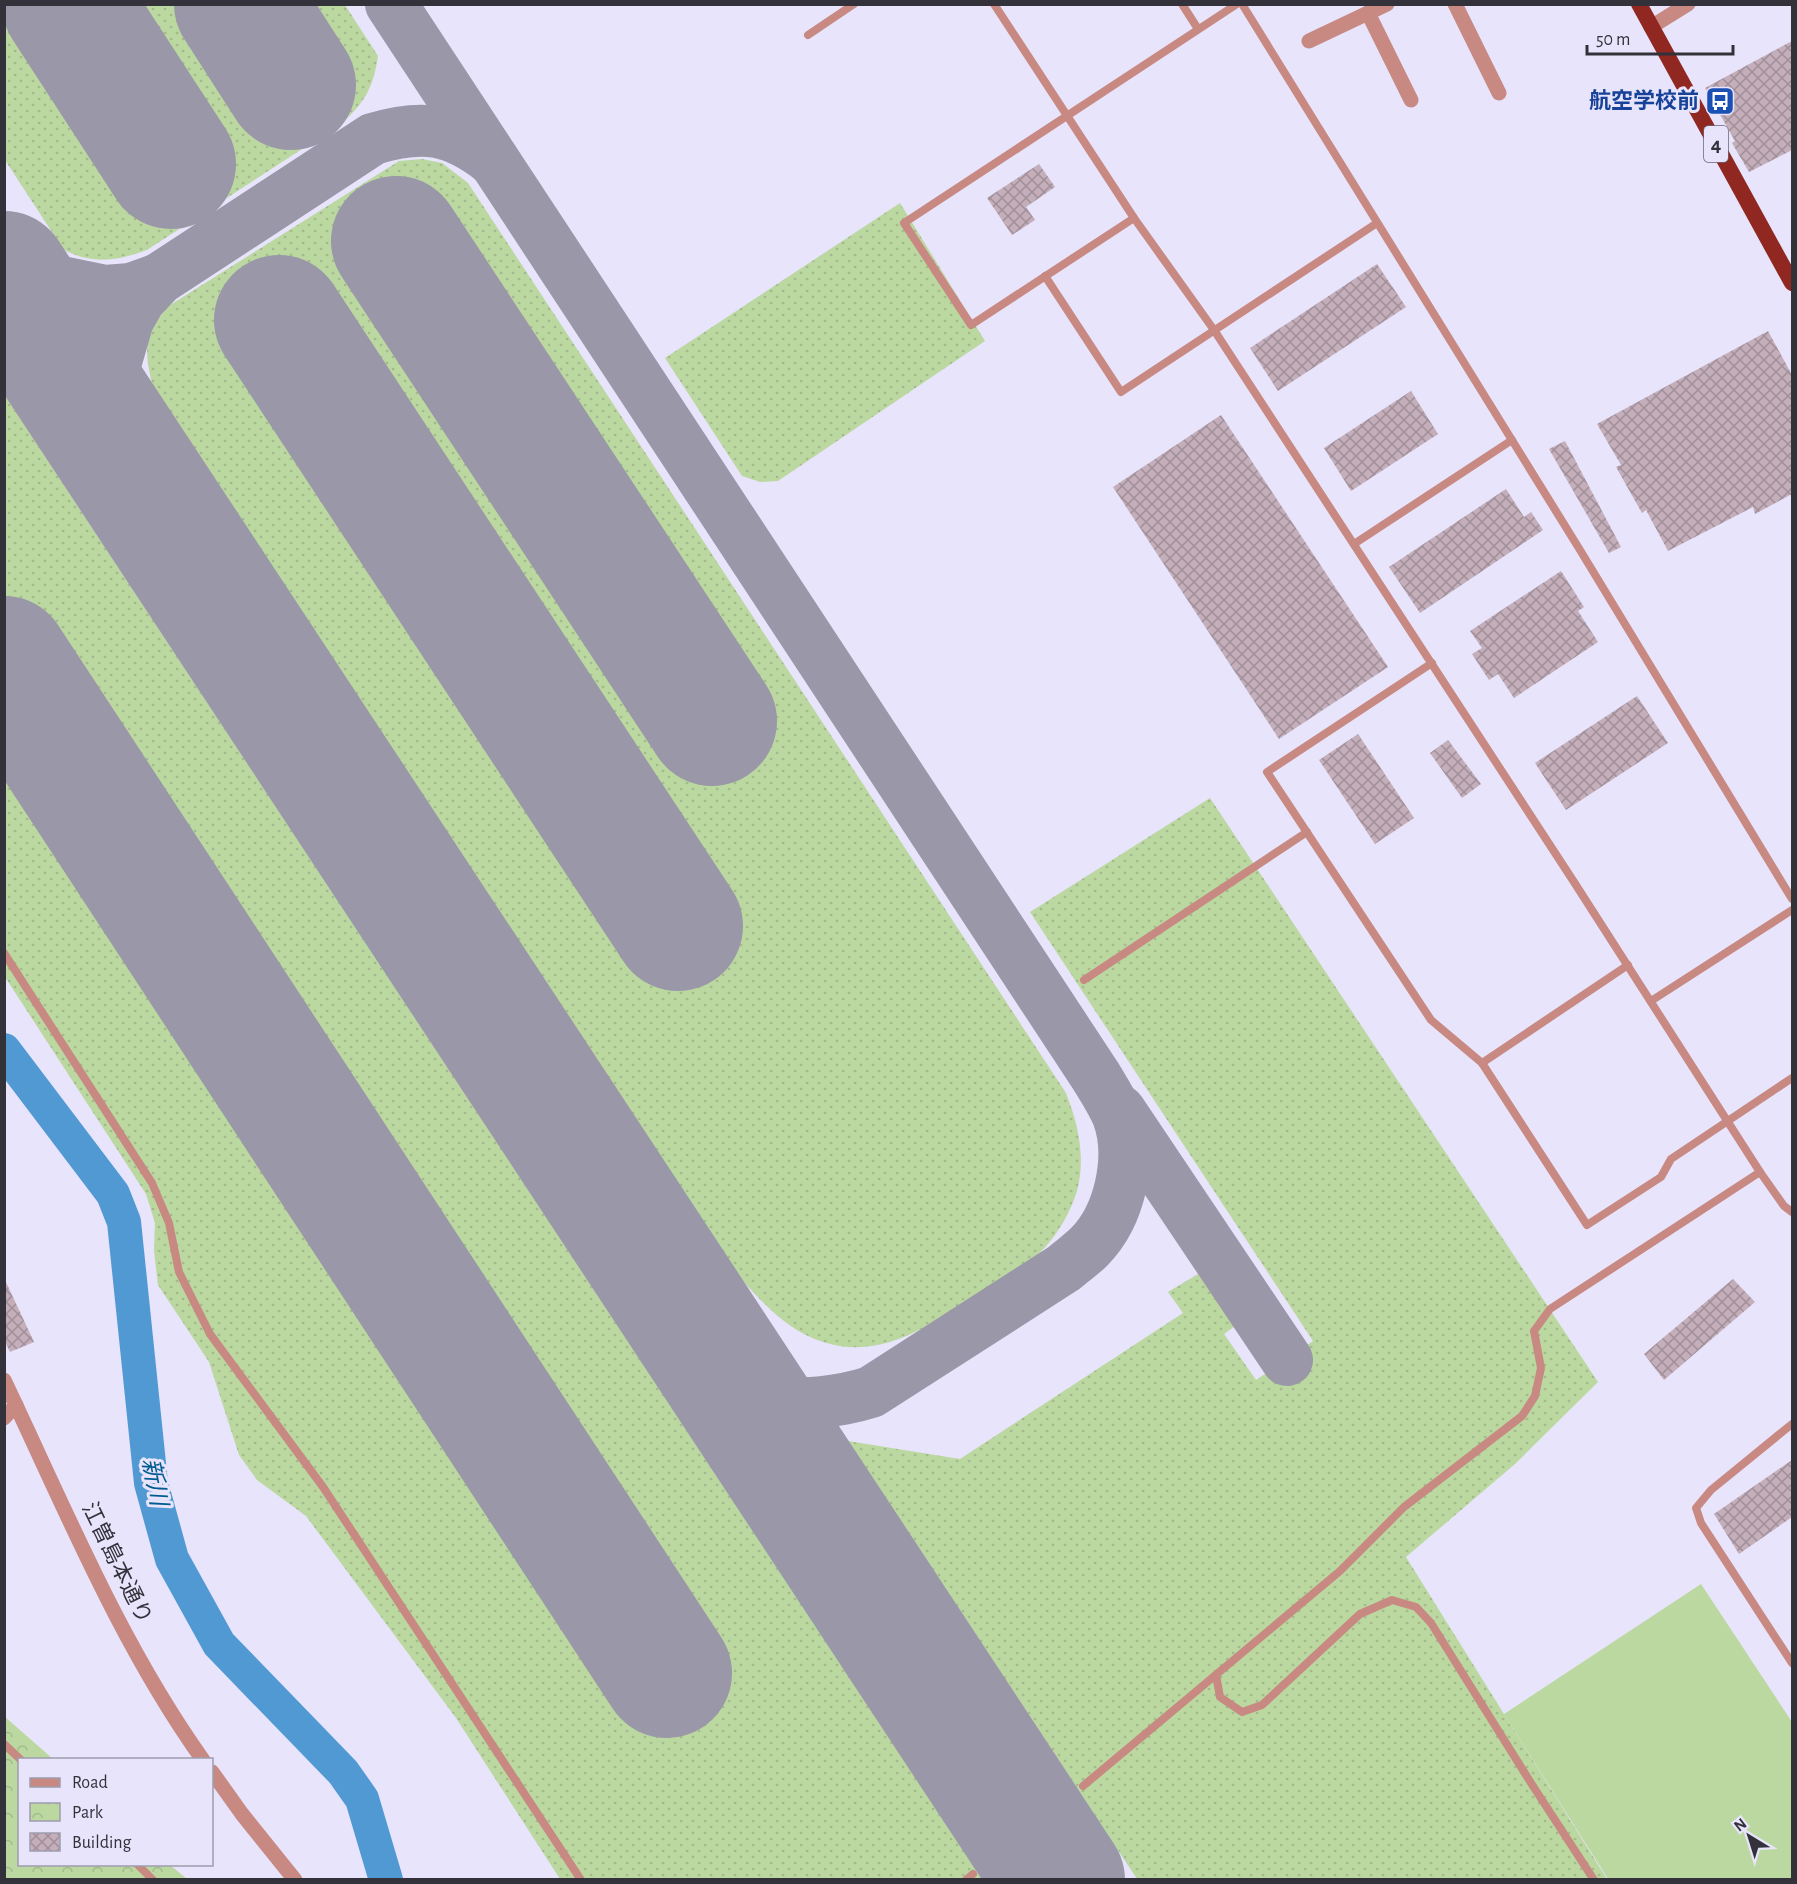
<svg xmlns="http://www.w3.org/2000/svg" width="1797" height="1884" font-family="'Alegreya Sans','Noto Sans JP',sans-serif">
	<defs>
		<pattern id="grass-dots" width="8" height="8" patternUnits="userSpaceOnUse" patternTransform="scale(1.5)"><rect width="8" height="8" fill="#bcd8a1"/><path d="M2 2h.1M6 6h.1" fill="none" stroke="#a2ba8c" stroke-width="1.8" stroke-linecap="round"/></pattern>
		<pattern id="park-crowns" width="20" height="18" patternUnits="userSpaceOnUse" patternTransform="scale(1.5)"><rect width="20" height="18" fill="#bcd8a1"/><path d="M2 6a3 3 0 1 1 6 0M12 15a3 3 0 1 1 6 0" fill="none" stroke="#a2ba8c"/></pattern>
		<pattern id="building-cross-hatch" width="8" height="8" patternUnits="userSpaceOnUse" patternTransform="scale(1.5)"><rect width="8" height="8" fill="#c4aeba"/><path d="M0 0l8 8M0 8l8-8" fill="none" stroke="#a08e98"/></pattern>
	</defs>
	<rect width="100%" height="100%" fill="#e7e4fb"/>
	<g fill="url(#grass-dots)">
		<path d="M4,5H345L378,56C373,88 365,102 342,123L147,250C118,261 90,265 63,249L5,160Z"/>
		<path d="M422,159L442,163L468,183L1066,1093C1078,1124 1086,1157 1077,1191C1070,1214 1054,1241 1036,1256C1021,1268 1002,1278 986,1288C938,1320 885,1362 823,1342C788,1331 765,1305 741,1279L152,384C144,348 144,337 167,307L399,161Z"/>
		<polygon points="900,203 985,341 778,481 760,482 742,476 665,358"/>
		<polygon points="4,394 982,1879 560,1879 456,1718 306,1516 257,1480 239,1455 209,1362 158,1285 154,1251 155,1223 146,1194 5,977"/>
		<polygon points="1210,798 1598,1382 1515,1464 1406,1557 1607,1879 1137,1879 848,1441 960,1459 1183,1313 1168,1292 1198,1274 1235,1326 1224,1334 1256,1380 1313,1341 1030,912"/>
	</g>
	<polygon fill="url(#park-crowns)" points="4,1716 53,1759 20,1760 20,1864 170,1865 187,1879 5,1879"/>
	<polygon fill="#bcd8a1" points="1701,1584 1792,1722 1792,1879 1608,1879 1504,1714"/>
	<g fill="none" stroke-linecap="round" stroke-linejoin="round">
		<polyline stroke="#5199d2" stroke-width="34" points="4,1050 113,1194 124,1222 151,1483 172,1559 219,1644 343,1772 362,1799 386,1880"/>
		<g stroke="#9a97a8" stroke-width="52">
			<path d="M391,4L1095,1075C1103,1088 1112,1102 1118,1116C1133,1157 1120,1216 1089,1247C1081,1255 1072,1261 1064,1268L871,1392C842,1401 802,1407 772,1400C760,1397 748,1392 736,1388"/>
			<polyline points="4,259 37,277 105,291 131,289 159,279"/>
			<path d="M109,435L107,415L108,389L128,320L140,299L159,279L373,139C423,124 452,128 494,161"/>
			<polyline points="1120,1111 1287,1360"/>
		</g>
		<g stroke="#9a97a8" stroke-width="130">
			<polyline points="67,4 171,164"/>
			<polyline points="239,4 291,85"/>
			<polyline points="396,241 712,721"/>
			<polyline points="4,276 1060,1880"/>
			<polyline points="279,320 678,926"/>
			<polyline points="4,661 667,1673"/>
		</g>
	</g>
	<g fill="url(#building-cross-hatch)">
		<polygon points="1792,41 1792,150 1749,172 1732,143 1735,141 1705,88"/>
		<polygon points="1039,164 1055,187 1026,207 1035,220 1012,235 987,198"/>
		<polygon points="1377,264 1406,307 1278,391 1250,348"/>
		<polygon points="1768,331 1792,375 1792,494 1755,514 1753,507 1668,551 1646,510 1642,513 1616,467 1621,465 1597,424"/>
		<polygon points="1411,391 1438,434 1351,491 1324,448"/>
		<polygon points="1221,415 1388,667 1279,739 1113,487"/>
		<polygon points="1565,441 1621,547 1609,553 1549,449"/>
		<polygon points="1506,489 1524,517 1531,512 1543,530 1420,613 1389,567"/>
		<polygon points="1561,571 1584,607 1578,611 1598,642 1514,698 1498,674 1489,680 1472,654 1482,648 1470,631"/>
		<polygon points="1637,696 1668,743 1566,810 1535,763"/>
		<polygon points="1358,734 1414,818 1375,844 1319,760"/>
		<polygon points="1448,740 1481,784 1462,798 1430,753"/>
		<polygon points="4,1278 34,1342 10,1352 4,1340"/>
		<polygon points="1733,1279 1755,1302 1664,1380 1644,1354"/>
		<polygon points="1792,1460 1792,1517 1739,1554 1714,1514"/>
	</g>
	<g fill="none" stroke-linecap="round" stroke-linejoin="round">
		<g stroke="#c78981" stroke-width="8">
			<polyline points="994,4 1134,218 1214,330 1574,882 1760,1172"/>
			<polyline points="1182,4 1198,29"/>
			<polyline points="1242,4 1580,550 1792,899"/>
			<polyline points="808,35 854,4"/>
			<polyline points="1134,218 971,325 904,223 1237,4"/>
			<polyline points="1045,276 1121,392 1377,223"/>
			<polyline points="1354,544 1512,440"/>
			<polyline points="1432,663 1267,772 1431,1020 1482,1063 1587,1225 1661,1177 1671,1159 1792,1078"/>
			<polyline points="4,953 152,1183 169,1223 179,1272 210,1334 323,1487 581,1880"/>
			<polyline points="1084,980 1307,832"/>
			<polyline points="1651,1001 1792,910"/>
			<polyline points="1482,1063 1628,965"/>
			<polyline points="1792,1424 1711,1490 1696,1508 1701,1523 1792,1663"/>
			<polyline points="1216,1675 1220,1697 1242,1712 1262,1705 1360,1614 1392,1600 1416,1607 1431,1623 1531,1783 1594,1880"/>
			<polyline points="4,1744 21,1760"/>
			<polyline points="1083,1786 1340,1571 1404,1507 1522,1416 1535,1396 1541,1368 1534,1331 1550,1309 1760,1172 1784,1206 1792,1212"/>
			<polyline points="137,1864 153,1880"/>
			<polyline points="966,1880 973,1874"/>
		</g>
		<g stroke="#c78981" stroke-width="15">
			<polyline points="1455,4 1499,93"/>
			<polyline points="1368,13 1411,100"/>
			<polyline points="1309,41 1387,4"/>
			<polyline points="4,1418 16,1405"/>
		</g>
		<g stroke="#c78981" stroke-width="15">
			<polyline points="1651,27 1688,4"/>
			<path d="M4,1380C65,1508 120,1644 203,1760"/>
			<polyline points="212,1772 242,1814 295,1880"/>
		</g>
		<polyline stroke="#902721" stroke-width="16" points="1639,4 1792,283"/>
	</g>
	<defs>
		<g id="bus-square" transform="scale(1.5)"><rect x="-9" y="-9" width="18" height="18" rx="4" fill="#1a4fb4" stroke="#e7e4fb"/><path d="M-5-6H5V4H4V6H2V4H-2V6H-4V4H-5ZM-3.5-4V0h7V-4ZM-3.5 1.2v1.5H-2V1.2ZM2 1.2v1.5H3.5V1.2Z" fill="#fff"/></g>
	</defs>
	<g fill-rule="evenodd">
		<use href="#bus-square" x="1720" y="101"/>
	</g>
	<g text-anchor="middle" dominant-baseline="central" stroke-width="6" stroke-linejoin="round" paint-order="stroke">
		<rect fill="#e7e4fb" stroke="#696775" stroke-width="1.5" x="1704" y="126" width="24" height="36" rx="4.5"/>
		<g font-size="21" font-weight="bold" fill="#33323b">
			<text x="1716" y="144">4</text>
		</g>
		<g font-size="22" font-weight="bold" fill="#164399" stroke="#e7e4fb" text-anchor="end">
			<text x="1699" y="101">航空学校前</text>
		</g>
		<g font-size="22" fill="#33323b" stroke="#e7e4fb">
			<text transform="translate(117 1563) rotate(64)">江曽島本通り</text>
		</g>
		<g font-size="24" font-style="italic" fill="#005b90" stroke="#e7e4fb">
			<text transform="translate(154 1482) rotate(79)">新川</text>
		</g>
	</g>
	<rect width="1797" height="1884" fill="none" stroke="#33323b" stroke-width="12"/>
	<rect x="18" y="1758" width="195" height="108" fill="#e7e4fb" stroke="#9f9dae" stroke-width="1.5"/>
	<rect x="30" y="1778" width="30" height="9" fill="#c78981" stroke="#9f9dae" stroke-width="1.5"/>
	<text x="72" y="1788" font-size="18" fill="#33323b">Road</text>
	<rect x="30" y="1803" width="30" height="18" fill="url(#park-crowns)" stroke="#9f9dae" stroke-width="1.5"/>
	<text x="72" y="1818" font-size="18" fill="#33323b">Park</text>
	<rect x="30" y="1833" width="30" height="18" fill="url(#building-cross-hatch)" stroke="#9f9dae" stroke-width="1.5"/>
	<text x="72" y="1848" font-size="18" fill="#33323b">Building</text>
	<g transform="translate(1749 1836) rotate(322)" stroke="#e7e4fb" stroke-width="4.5" paint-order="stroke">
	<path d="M0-4.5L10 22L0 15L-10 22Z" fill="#33323b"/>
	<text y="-9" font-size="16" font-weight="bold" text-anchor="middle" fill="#33323b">N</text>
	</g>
	<path d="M1587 45v9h146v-9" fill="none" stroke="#33323b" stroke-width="3"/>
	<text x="1596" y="45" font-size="18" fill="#33323b" stroke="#e7e4fb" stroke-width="4.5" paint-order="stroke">50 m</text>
</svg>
